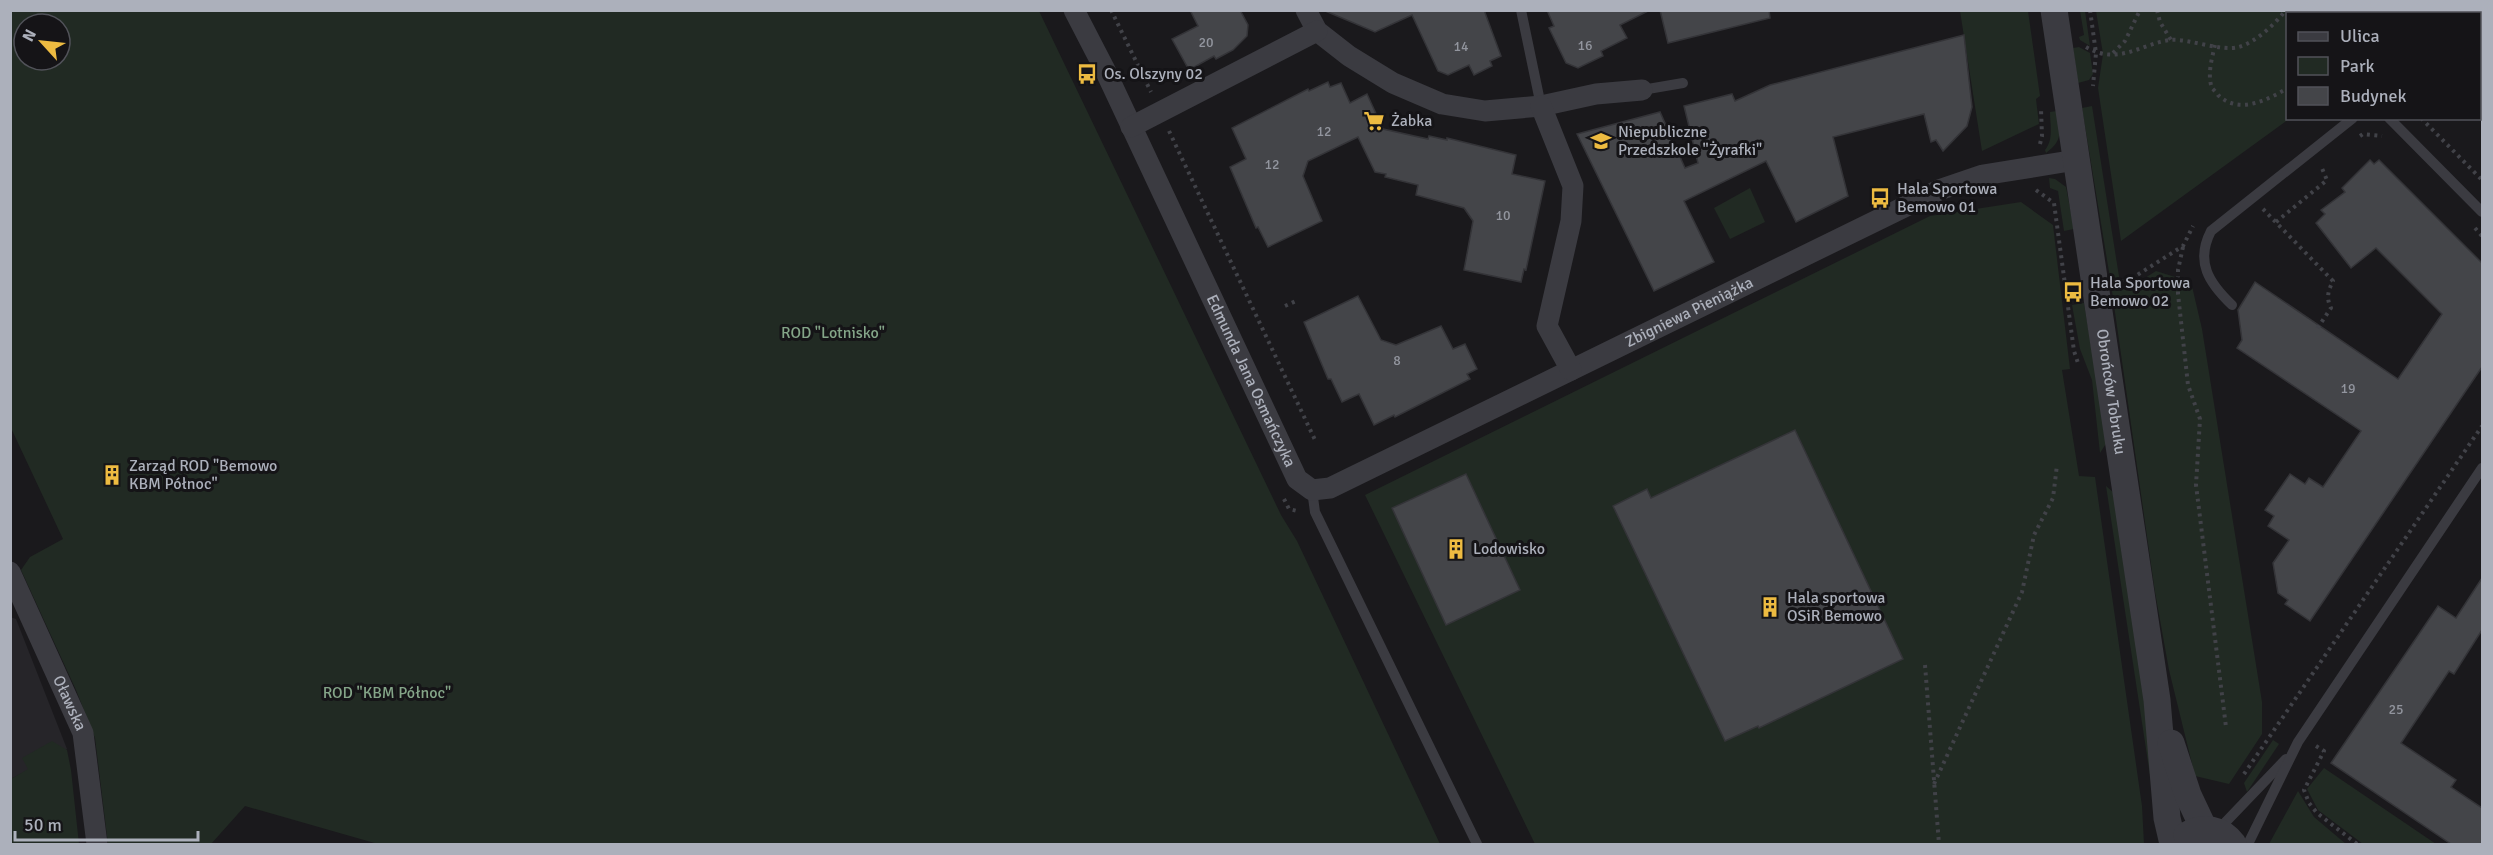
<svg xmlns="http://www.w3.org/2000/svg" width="2493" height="855" font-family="Signika,sans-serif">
	<rect width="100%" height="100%" fill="#1a191c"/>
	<polygon fill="#262529" points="10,617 16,619 67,749 11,779"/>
	<g fill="#212a23" fill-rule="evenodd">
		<path d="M10,11H1039L1281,515L1297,541L1440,844H378L245,806L211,844H108L95,738L76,690L21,570L30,557L63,539L11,428ZM24,24H60V60H24Z"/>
		<polygon points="1960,11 2028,11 2040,96 2036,99 2039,124 1982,151"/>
		<polygon points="2074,11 2085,11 2090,46 2080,40 2079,37 2084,35 2080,11"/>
		<polygon points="2096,11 2096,10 2434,11 2430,14 2288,14 2289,119 2121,241 2098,88 2103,54"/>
		<polygon points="2079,47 2090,53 2093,74 2089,80 2078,83 2073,48"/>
		<polygon points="2092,106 2121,289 2131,287 2156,271 2191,282 2202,329 2262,702 2262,734 2229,784 2195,776 2169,670 2155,592 2111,284 2082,108"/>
		<path d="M2057,111C2060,131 2064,140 2046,153L2045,150C2054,139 2050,125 2050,112Z"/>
		<polygon points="2049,178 2055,179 2066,187 2074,229 2064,231 2058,191 2050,188"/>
		<polygon points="1750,188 1765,222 1730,239 1714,208"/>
		<polygon points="2021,202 2053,225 2070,369 2062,370 2079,476 2095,477 2142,806 2144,844 1535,844 1365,495 1930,216"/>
		<polygon points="2084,303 2107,442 2100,453 2092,380 2080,349 2072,305"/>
		<polygon points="2106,486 2115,494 2160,795 2153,795"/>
		<polygon points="2273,740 2279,744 2247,792 2244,783"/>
		<polygon points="52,741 67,750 71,770 79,844 11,844 11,779 28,769 22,758"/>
		<polygon points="2324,768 2436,844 2363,844 2318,810 2307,789"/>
		<polygon points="2298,791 2314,817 2346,844 2269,844"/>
	</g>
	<g fill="#444549" stroke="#343438" stroke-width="1.5">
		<polygon points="1190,10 1240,10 1248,25 1247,36 1233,50 1216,59 1214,56 1189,70 1172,39 1198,26"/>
		<polygon points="1323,10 1484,10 1501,56 1490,61 1492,66 1474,75 1469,65 1448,75 1438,71 1412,15 1375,32"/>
		<polygon points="1547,10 1650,10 1620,25 1627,38 1601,51 1603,56 1578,68 1566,63 1549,28 1554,26"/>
		<polygon points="1660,10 1769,10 1770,18 1668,43"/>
		<polygon points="1964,35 1972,107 1967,126 1943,151 1936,140 1931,142 1924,114 1833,137 1848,196 1796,222 1766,161 1684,201 1714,262 1654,291 1577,134 1660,112 1685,168 1698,163 1684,106 1732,94 1735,101 1770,85"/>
		<polygon points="1328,82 1330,87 1341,83 1350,103 1367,94 1383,129 1428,139 1429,136 1447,140 1447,138 1516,155 1512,174 1545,181 1526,270 1524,269 1521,282 1464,270 1473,221 1464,208 1416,195 1418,185 1385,177 1386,174 1375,172 1358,137 1308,161 1303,176 1322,221 1268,247 1258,227 1256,228 1230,167 1246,159 1232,128 1308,89 1309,91"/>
		<polygon points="2370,160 2374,164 2379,160 2482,263 2482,367 2310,621 2285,604 2288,600 2278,593 2273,563 2289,540 2268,526 2274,516 2265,510 2290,474 2305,484 2309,478 2323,487 2361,431 2237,348 2242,340 2238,310 2255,282 2398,379 2442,314 2376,248 2351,268 2316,223 2325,214 2321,210 2345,192 2342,188"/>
		<polygon points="1358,296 1381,340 1396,345 1441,326 1453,349 1465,344 1477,369 1467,374 1470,379 1395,417 1394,415 1374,425 1359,394 1342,402 1331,379 1328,379 1304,322"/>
		<polygon points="1795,430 1903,659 1759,728 1758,726 1725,741 1613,506 1647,489 1651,498"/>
		<polygon points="1466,474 1520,590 1446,625 1392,508"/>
		<polygon points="2482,578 2482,630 2454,674 2449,671 2401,743 2456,780 2451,787 2482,808 2482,844 2451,844 2331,763 2438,606 2456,618"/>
	</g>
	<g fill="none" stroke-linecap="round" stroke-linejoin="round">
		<g stroke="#414248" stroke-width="4" stroke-dasharray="3 4.5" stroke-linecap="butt">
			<polyline points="1111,10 1151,92"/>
			<polyline points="2090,10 2096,53 2093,86"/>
			<polyline points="2157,10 2160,22 2171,40"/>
			<polyline points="2361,14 2361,10"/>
			<polyline points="2366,14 2368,10"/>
			<path d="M2215,45C2212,58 2207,75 2212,88C2213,89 2217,93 2218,95C2239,115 2267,100 2288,88"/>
			<path d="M2086,47C2118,66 2140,44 2170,40C2188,38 2221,52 2239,47C2256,42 2275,24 2286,10"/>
			<polyline points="2113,53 2125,41 2140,10"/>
			<polyline points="2421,118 2482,180"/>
			<polyline points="1169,131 1316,442"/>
			<polyline points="2360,136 2363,134 2382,136"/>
			<polyline points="2040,144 2042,136 2041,109"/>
			<polyline points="2036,190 2054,203 2074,351 2079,366"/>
			<path d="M2263,209L2333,281C2328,291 2326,298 2331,308L2317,329"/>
			<polyline points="2276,222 2327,180 2321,166"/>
			<polyline points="2475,228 2482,236"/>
			<polyline points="2183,247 2178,270 2178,294 2188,385 2200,419 2196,485 2226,727"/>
			<polyline points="2123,279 2123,284 2183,246 2193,226"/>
			<polyline points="1285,306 1296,301"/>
			<polyline points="1284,499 1289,509 1297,511"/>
			<polyline points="1925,665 1939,844"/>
			<polyline points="2316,746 2324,751 2304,790 2309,803 2317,813 2357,844"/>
			<polyline points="2244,774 2482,426"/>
			<polyline points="1934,784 2022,592 2034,535 2053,498 2057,465"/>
		</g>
		<g stroke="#3b3b41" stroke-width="10">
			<polyline points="1521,10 1541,106"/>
			<polyline points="1642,90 1683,83"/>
			<polyline points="2389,118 2482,212"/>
			<path d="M2232,305C2209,283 2195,262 2211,231L2353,118"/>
			<polyline points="1312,490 1315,512 1477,844"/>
			<polyline points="2218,830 2286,759"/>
			<polyline points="2248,844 2298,742 2482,468"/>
		</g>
		<g stroke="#3b3b41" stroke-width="21">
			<path id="s1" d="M1074,10L1104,68L1297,479L1312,490L1330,488L1939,190L1983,175L2076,160"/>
			<polyline points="1306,10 1317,31 1349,56 1393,83 1442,104 1485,111 1541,106 1596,94 1642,90"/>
			<polyline points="1541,106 1573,186 1571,221 1547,326 1571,370"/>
			<polyline points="1131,127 1317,31"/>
			<path id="s2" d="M10,572L83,733L97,844"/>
		</g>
		<g stroke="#3b3b41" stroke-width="27">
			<path id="s3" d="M2054,10L2157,700L2167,818L2173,844"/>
			<polyline points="2171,743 2188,795 2204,829"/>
			<path d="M2187,835C2203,825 2222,829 2233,844"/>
		</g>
	</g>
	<defs>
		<g id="bus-bare" transform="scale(1.62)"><path d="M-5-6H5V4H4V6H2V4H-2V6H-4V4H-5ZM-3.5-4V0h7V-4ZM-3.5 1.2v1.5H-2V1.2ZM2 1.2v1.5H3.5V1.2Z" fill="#edbb41" stroke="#151417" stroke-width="2.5" paint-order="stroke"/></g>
		<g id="supermarket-bare" transform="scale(1.62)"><path d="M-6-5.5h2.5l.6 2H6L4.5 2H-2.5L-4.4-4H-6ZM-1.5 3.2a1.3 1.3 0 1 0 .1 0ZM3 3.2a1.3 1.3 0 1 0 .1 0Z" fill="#edbb41" stroke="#151417" stroke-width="2.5" paint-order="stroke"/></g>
		<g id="school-bare" transform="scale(1.62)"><path d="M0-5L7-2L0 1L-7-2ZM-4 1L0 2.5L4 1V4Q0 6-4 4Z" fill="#edbb41" stroke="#151417" stroke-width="2.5" paint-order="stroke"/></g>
		<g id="building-bare" transform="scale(1.62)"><path d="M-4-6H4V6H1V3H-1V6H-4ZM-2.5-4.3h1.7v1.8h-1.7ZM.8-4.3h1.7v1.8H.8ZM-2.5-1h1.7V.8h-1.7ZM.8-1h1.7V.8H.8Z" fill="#edbb41" stroke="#151417" stroke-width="2.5" paint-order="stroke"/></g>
	</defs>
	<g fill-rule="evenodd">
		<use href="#bus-bare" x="1087" y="74"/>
		<use href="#supermarket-bare" x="1374" y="121"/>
		<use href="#school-bare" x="1601" y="141"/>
		<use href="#bus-bare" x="1880" y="198"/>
		<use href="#bus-bare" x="2073" y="292"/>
		<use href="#building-bare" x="112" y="475"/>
		<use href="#building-bare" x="1456" y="549"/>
		<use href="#building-bare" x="1770" y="607"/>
	</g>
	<g text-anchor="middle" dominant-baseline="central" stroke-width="6" stroke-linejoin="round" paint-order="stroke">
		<g font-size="14" fill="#92959e">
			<text x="1206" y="42">20</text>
			<text x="1585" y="45">16</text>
			<text x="1461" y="46">14</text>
			<text x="1324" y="131">12</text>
			<text x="1272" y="164">12</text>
			<text x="1503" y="215">10</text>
			<text x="1397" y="360">8</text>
			<text x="2348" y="388">19</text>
			<text x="2396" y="709">25</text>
		</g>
		<g font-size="16" fill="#acb0bb" stroke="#151417" text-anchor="start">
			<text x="1104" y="74">Os. Olszyny 02</text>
			<text x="1391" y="121">Żabka</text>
			<text x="1618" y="132">Niepubliczne<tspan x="1618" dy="18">Przedszkole "Żyrafki"</tspan></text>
			<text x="1897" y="189">Hala Sportowa<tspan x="1897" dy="18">Bemowo 01</tspan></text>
			<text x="2090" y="283">Hala Sportowa<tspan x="2090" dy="18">Bemowo 02</tspan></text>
			<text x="129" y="466">Zarząd ROD "Bemowo<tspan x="129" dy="18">KBM Północ"</tspan></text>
			<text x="1473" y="549">Lodowisko</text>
			<text x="1787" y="598">Hala sportowa<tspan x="1787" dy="18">OSiR Bemowo</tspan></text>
		</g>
		<g font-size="16" fill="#acb0bb" stroke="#151417">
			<text stroke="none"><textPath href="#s1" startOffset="956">Zbigniewa Pieniążka</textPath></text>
			<text stroke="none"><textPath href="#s1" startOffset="411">Edmunda Jana Osmańczyka</textPath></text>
			<text stroke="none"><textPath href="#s3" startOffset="386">Obrońców Tobruku</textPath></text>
			<text stroke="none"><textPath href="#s2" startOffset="144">Oławska</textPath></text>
		</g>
		<g font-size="16" fill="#84a588" stroke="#151417">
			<text x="833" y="333">ROD "Lotnisko"</text>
			<text x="387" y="693">ROD "KBM Północ"</text>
		</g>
	</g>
	<rect width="2493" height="855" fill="none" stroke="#acb0bb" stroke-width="24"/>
	<rect x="2286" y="12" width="195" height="108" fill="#151417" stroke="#515259" stroke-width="1.5"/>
	<rect x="2298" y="32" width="30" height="9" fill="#3b3b41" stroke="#515259" stroke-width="1.5"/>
	<text x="2340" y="42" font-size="18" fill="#acb0bb">Ulica</text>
	<rect x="2298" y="57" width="30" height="18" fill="#212a23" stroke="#515259" stroke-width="1.5"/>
	<text x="2340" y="72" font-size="18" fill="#acb0bb">Park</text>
	<rect x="2298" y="87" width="30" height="18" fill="#444549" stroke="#515259" stroke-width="1.5"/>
	<text x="2340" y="102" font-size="18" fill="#acb0bb">Budynek</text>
	<g transform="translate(42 42) rotate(297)"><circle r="28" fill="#151417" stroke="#515259" stroke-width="1.5"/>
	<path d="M0-4.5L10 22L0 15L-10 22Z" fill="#edbb41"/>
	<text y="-9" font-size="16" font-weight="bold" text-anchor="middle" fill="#acb0bb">N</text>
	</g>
	<path d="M15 831v9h183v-9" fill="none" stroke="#acb0bb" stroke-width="3"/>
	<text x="24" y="831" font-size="18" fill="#acb0bb" stroke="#151417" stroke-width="4.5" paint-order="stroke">50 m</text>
</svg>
